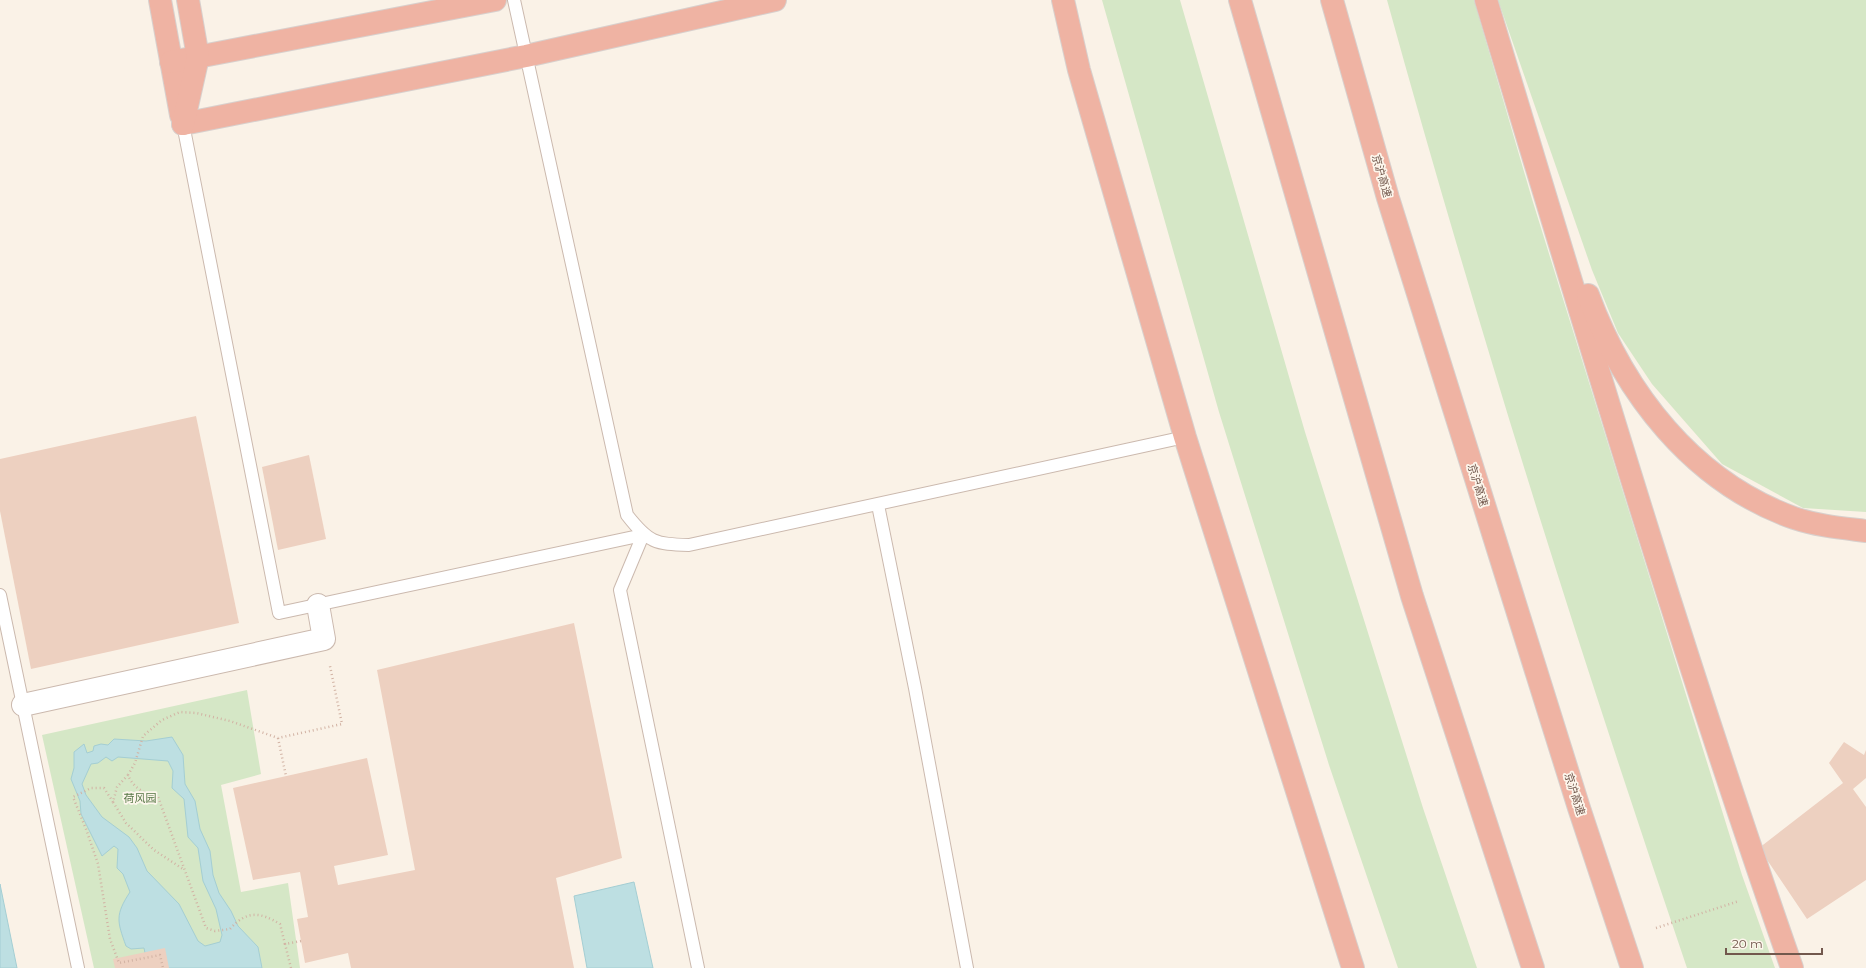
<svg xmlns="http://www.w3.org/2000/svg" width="1866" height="968" font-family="Montserrat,'Noto Sans SC',sans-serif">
	<rect width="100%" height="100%" fill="#faf2e7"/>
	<g fill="#d5e7c6">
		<polygon points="1102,0 1180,0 1305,432 1423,808 1477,968 1398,968 1329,765 1219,412"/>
		<path d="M1387,0H1474L1532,199L1742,875L1775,968H1687C1578,648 1477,326 1387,0Z"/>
		<polygon points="1498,0 1866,0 1866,512 1803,508 1722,464 1652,384 1618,333 1592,270"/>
		<polygon points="247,690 261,774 221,785 241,892 288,883 300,968 94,968 42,735"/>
	</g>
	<g fill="#bddfe2" stroke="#a4ced3" fill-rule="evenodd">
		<path d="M172,737L183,755L185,784L195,801L200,829L210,851L213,875L219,893L231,911L238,926L258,947L262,968H148L144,948L131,949L126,946C117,921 115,915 130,892L123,874L117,868L118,849L114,846L102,856L81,814L80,801L71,779L74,768V752L84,744L87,753L93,751L94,746L101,744L108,745L114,739L146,741ZM106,757L112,761L118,757L168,761L173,771L172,788L184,799L188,837L198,848L203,881L216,909L222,935L220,942L205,946L198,941L179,904L147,871L137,848L129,837L102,817L86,795L82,784L91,764L98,763Z"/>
		<polygon points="634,882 653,968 587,968 574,896"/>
		<polygon points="0,884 17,968 0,968"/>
	</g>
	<g fill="#edd0c0">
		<polygon points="196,416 239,623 31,669 0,511 0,459"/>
		<polygon points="309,455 326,539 278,550 262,467"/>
		<polygon points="574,623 622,858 556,878 574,968 351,968 348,953 305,963 297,919 308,917 300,872 253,880 233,788 367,758 388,855 334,866 338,885 415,870 377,670"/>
		<polygon points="1844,742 1864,755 1866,750 1866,778 1853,789 1866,807 1866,880 1807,919 1759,848 1843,783 1829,763"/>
		<polygon points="165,948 169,968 115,968 113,959"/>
	</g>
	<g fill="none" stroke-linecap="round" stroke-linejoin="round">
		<g stroke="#cbb9ae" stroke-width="14">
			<g id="service">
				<path d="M514,0L627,515C649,543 655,544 689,545L1185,437"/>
				<polyline points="183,124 279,613 643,535"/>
				<polyline points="878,505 915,688 967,968"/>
				<polyline points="643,535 620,590 698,968"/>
				<polyline points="0,595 78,968"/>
			</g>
		</g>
		<g stroke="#cbb9ae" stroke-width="24">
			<polyline id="minor" points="23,705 324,639 318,605"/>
		</g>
		<g stroke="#d8d0cd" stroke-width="24">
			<g id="motorway">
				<polyline points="160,0 181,115"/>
				<polyline points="1063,0 1079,70 1185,437 1353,968"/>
				<polyline points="1240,0 1412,596 1533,968"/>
				<polyline points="1332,0 1388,198 1579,808 1632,968"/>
				<path d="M1486,0C1584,324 1680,648 1792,968"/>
				<polyline points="171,62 495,0"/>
				<polyline points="183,124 526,56 775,0"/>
				<polyline points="183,124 198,57 188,0"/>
				<path d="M1588,295C1624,393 1693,482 1794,518C1818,526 1842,528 1866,531"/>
			</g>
		</g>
		<g stroke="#d2b3a4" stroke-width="2.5" stroke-dasharray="1 3" stroke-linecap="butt">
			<polyline points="278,738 286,776"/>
			<polyline points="128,775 117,787 113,802 126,823 154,850 183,869"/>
			<polyline points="113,802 104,788 91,788 73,797 86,829 98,864 110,939 119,963 160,955 163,968"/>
			<polyline points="1656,928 1739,901"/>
			<path d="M285,944L280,924C260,912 247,910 230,929L215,931L206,928L158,797C144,793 134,789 128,775L135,763L143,736L162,720L180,712L196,713L230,721L278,738L342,724L330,666"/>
			<polyline points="291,968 285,944 301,941"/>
		</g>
		<use href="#service" stroke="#fff" stroke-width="12"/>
		<use href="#minor" stroke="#fff" stroke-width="22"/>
		<use href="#motorway" stroke="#efb3a3" stroke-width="22"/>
	</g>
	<g text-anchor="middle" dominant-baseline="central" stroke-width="3.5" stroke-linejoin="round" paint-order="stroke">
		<g font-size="11" fill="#72584d" stroke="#fdf6ec">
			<text transform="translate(1382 176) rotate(74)">京沪高速</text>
			<text transform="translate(1478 485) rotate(73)">京沪高速</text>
			<text transform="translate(1575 794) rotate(72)">京沪高速</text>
		</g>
		<g font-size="11" fill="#577746" stroke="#fdf6ec">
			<text x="140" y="798">荷风园</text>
		</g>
	</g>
	<path d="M1726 948v6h96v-6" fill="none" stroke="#72584d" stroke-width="2"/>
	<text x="1732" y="948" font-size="12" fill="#72584d" stroke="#fdf6ec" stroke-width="3" paint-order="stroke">20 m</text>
</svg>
